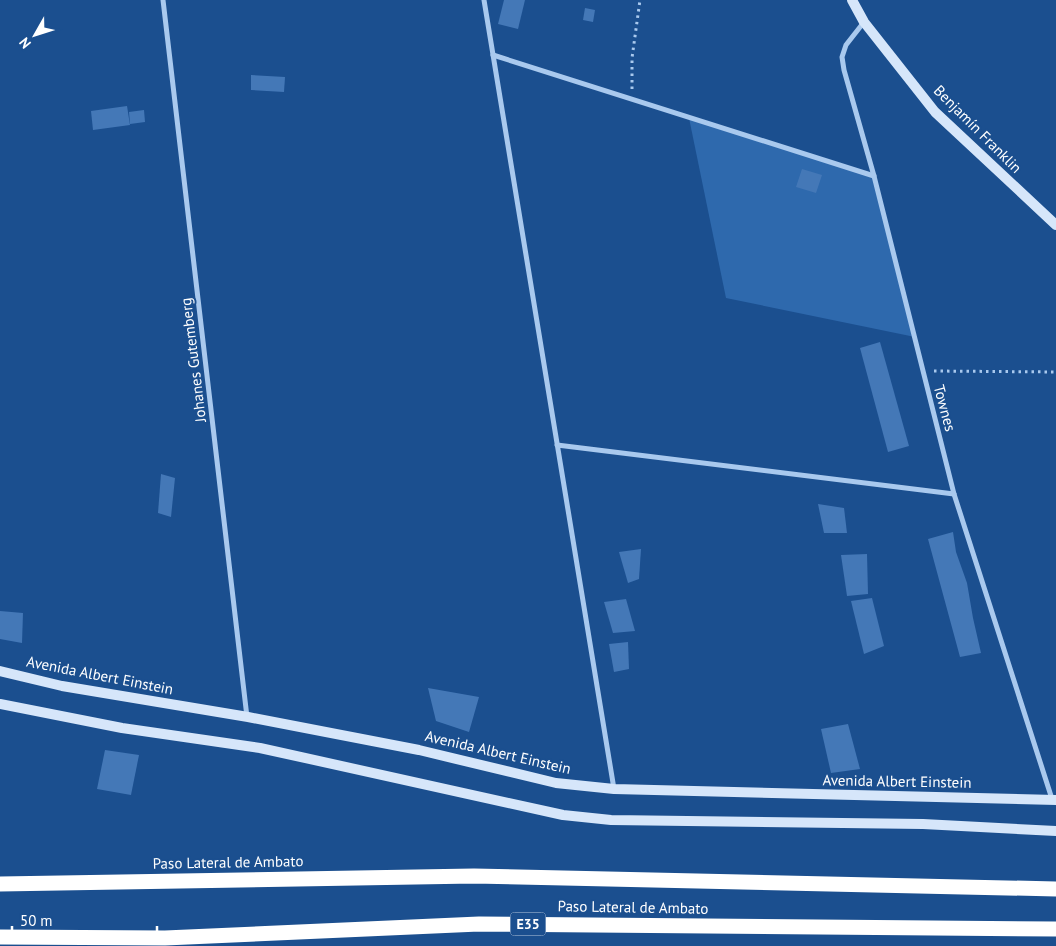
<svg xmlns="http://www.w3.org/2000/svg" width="1056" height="946" font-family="'PT Sans',sans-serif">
	<rect width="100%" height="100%" fill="#1b4f8f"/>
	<polygon fill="#2e69ad" points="689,118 874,176 915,337 726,298"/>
	<g fill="#4478b7">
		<polygon points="504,0 525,0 518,29 498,24"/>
		<polygon points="585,8 595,10 593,22 583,20"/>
		<polygon points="251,75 285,77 284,92 251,90"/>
		<polygon points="127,106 130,125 93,130 91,111"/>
		<polygon points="144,110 145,122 130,124 129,112"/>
		<polygon points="802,169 822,175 816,193 796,187"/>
		<polygon points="880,342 909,446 888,452 860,348"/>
		<polygon points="161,474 175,478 171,517 158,513"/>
		<polygon points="818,504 844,508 847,533 824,533"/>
		<polygon points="953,532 956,552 967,583 973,618 981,653 960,657 928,539"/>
		<polygon points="641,549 639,579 628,583 619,552"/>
		<polygon points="867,554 868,594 847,596 841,555"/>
		<polygon points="872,598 884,646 864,654 851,601"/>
		<polygon points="626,599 635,631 613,633 604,602"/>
		<polygon points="0,611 23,613 22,643 0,639"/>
		<polygon points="628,642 629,669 614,672 609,644"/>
		<polygon points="428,688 479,697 469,732 436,721"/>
		<polygon points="848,724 860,769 831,773 821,729"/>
		<polygon points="105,750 139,755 131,795 97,789"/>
	</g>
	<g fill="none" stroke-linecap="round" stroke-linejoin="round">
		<g stroke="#a9c9ee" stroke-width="3" stroke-dasharray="2.5 4" stroke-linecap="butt">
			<polyline points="632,89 632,58 640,0"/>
			<polyline points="934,371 1056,372"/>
		</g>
		<g stroke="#a9c9ee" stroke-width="5">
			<polyline points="163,0 247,717"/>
			<polyline points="484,0 614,789"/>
			<polyline points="864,22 846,45 842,57 844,70 874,176 954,494 1052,799"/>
			<polyline points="493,55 874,176"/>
			<polyline points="557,445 954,494"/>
		</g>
		<g stroke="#d6e6fa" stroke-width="10">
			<polyline points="852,0 864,22 935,112 1056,225"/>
			<polyline points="0,671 62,686 248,717 419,750 556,783 614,789 1056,800"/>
			<polyline points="0,704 122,728 260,748 563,815 611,820 923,824 1056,831"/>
		</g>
		<g stroke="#fff" stroke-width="15">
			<polyline points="0,884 474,876 1056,889"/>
			<polyline points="0,937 165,938 479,924 1056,929"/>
		</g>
	</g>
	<g text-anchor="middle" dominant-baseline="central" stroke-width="4" stroke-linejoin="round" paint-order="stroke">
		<rect fill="#1b4f8f" stroke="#bbcadd" stroke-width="1" x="510.5" y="912.5" width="35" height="23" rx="4"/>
		<g font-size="14" font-weight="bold" fill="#fff">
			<text x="528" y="924">E35</text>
		</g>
		<g font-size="15" fill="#fff" stroke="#1b4f8f">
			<text transform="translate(978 129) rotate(45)">Benjamín Franklin</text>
			<text transform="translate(193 360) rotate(-97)">Johanes Gutemberg</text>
			<text transform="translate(945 408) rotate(75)">Townes</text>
			<text transform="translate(100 675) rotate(11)">Avenida Albert Einstein</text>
			<text transform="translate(498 752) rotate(13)">Avenida Albert Einstein</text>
			<text transform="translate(897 781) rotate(1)">Avenida Albert Einstein</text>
			<text transform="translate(228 862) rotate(-1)">Paso Lateral de Ambato</text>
			<text transform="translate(633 907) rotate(1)">Paso Lateral de Ambato</text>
		</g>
	</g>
	<g transform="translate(35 35) rotate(231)" stroke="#1b4f8f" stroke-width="4" paint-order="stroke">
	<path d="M0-4L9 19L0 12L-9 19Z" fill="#ffffff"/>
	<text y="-8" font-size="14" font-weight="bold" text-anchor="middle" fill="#ffffff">N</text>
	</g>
	<path d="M12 926v8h145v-8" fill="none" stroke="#ffffff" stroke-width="2.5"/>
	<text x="20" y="926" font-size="15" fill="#ffffff" stroke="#1b4f8f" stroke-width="4" paint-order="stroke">50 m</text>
</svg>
